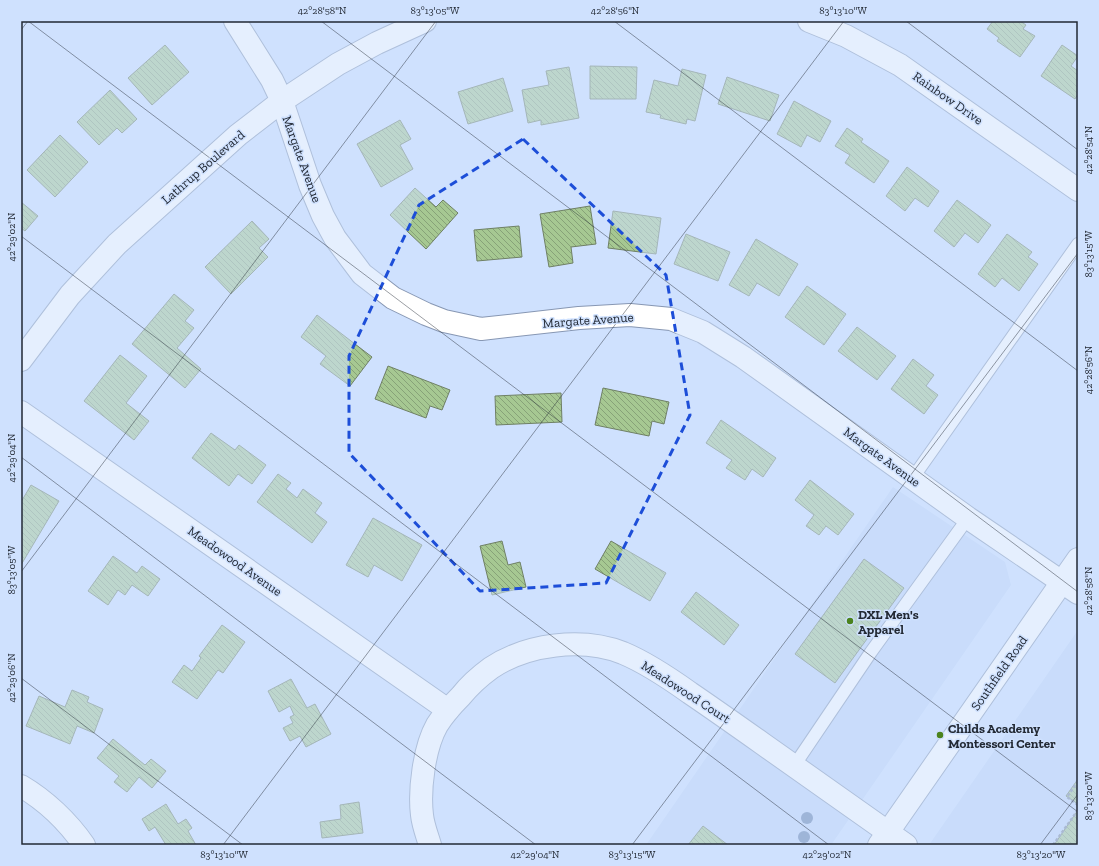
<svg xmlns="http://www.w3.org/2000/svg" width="1099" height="866" font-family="'Zilla Slab',serif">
	<defs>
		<pattern id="building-back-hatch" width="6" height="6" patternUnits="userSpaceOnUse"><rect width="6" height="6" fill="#a6c892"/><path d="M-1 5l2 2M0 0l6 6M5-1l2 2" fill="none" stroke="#87a278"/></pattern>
	</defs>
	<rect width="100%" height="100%" fill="#cfe1fe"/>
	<g fill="#c0d5f8">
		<polygon points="893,487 1005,562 1011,585 831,845 646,845"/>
		<polygon points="1078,630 1078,845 929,845"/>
	</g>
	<g fill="url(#building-back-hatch)" stroke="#6f8065">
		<polygon points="993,21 1020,21 1026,25 1023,29 1035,36 1020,57 997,41 999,38 987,29"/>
		<polygon points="165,45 189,72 152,105 128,78"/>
		<polygon points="1062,45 1078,56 1071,66 1078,71 1078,94 1075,99 1041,76"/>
		<polygon points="590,66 637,67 636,99 590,99"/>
		<polygon points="569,67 579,118 541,125 541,120 528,123 522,90 549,85 546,71"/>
		<polygon points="682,69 706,75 695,121 687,119 686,124 660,118 661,115 646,112 654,80 678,86"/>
		<polygon points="727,77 779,95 770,121 718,104"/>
		<polygon points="503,78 513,111 468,124 458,92"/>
		<polygon points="110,90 137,119 122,133 117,128 99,145 77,122"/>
		<polygon points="794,101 831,121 820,142 807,135 801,147 777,134"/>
		<polygon points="400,120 411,139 400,145 413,169 381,187 357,144"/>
		<polygon points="847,128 863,139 861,142 889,161 874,183 845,163 850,155 835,146"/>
		<polygon points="60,135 88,162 55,197 27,170"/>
		<polygon points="907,167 939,191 928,207 915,198 905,211 886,196"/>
		<polygon points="415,188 436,207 443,200 458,213 426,249 390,215"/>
		<polygon points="957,200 991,225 978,243 965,233 954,247 934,231"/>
		<polygon points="21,202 38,216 25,231 21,228"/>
		<polygon points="590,206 596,244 571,247 573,263 549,267 540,214"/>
		<polygon points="613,211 661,218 656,254 608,248"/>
		<polygon points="252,221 269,239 259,248 268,257 231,294 205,267"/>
		<polygon points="519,226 522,257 477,261 474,230"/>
		<polygon points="686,234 730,252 718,281 674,264"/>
		<polygon points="1007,234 1032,252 1028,257 1038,264 1019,291 1002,278 995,287 978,274"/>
		<polygon points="756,239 798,264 779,296 757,283 749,296 729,285"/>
		<polygon points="807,286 846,314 824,345 785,317"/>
		<polygon points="174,294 194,310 185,321 194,328 177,348 201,369 185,388 132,344"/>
		<polygon points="317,315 372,357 350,386 320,364 326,356 301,337"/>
		<polygon points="857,327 896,356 877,380 838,351"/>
		<polygon points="120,355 147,376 126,403 149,421 134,440 84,401"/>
		<polygon points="913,359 934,375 926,386 938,395 924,414 891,389"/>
		<polygon points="388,366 450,390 442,410 430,406 426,418 375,399"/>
		<polygon points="603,388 669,402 664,424 652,421 649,436 595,425"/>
		<polygon points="561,393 562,422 496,425 495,396"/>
		<polygon points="721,420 776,458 763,477 752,469 745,480 726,468 732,460 706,443"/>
		<polygon points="211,433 235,450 239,445 266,465 252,484 238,474 229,486 192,458"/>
		<polygon points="278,474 291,483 286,489 297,498 303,489 322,503 315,513 327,522 312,543 257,502"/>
		<polygon points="810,480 854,514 838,535 826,526 819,535 806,526 814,515 795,500"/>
		<polygon points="31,485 59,501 21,565 21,502"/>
		<polygon points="373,518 422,545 402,581 374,565 368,577 346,565"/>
		<polygon points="502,541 508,565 520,562 526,587 492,595 480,546"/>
		<polygon points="611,541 666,573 650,601 595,569"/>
		<polygon points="113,556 137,573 142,566 160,579 148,596 132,585 125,595 118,590 108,605 88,591"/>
		<polygon points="864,559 904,588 835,683 795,654"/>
		<polygon points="696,592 739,625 724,645 681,612"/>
		<polygon points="222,625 245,642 223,673 218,670 197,699 172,682 184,665 192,671 201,658 199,656"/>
		<polygon points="291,679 307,708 315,704 331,734 306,747 300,736 290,741 283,728 293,723 290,717 294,715 290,706 279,712 268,691"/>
		<polygon points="72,690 89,697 87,702 103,709 94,733 77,726 70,744 26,726 39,696 65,707"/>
		<polygon points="113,739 145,765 151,759 166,771 152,788 139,777 127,792 114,782 119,776 97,758"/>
		<polygon points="1078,779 1078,804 1066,796"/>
		<polygon points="359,802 363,833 322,838 320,822 341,819 340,805"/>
		<polygon points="166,804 178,824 186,819 192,828 188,831 196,845 166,845 155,827 149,831 142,819"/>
		<polygon points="1078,810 1078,845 1054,845"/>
		<polygon points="703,826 728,845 688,845"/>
	</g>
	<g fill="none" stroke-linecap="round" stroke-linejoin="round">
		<g stroke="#8797b3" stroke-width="14">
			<g id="service">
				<polyline points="912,479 1078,244"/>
				<polyline points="794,766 871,652 968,518"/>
			</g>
		</g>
		<g stroke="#8797b3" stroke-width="24">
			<g id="minor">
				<polyline points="235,21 272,80 282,101 310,185 323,216 335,238 362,274 393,298 426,314 444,321 481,329 579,318 630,315 671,319 703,332 743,357 968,518 1078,593"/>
				<polyline points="809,21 846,36 900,65 1078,190"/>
				<polyline points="21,360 70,295 117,244 238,135 282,101 338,64 377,43 425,21"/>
				<polyline points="21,412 448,710"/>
				<path d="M21,786C45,800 68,822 84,845"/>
				<path d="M430,845C427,835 423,825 422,815C419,790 424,748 437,725C444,714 452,705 461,696C469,686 480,676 491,668C527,644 582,637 623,653C647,663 669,678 690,693C715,710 739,727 763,744C811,778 858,811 906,845"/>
			</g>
		</g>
		<g stroke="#8797b3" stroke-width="24">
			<polyline id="secondary" points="879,845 1078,559"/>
		</g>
		<g stroke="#7d8a9f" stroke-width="2.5" stroke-dasharray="3 2" stroke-linecap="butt">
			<polyline points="1078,781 1067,797 1078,805"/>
			<polyline points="1053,845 1078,810"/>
		</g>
		<use href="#service" stroke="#fff" stroke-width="12"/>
		<use href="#minor" stroke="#fff" stroke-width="22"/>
		<use href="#secondary" stroke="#fff" stroke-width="22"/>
	</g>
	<g fill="#637eac">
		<circle cx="807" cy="818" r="6"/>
		<circle cx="804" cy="837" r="6"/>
	</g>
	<path d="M0 0H1099V866H0ZM523,139L666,275L690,415L606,583L480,591L349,453V356L419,205Z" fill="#cfe1fe" fill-opacity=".55" fill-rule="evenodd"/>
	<path fill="none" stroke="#1d4ed8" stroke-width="3" stroke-dasharray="8 5" stroke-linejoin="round" d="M523,139L666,275L690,415L606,583L480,591L349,453V356L419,205Z"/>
	<path fill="none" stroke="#222934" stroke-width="1" stroke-opacity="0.45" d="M28,21L1078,812M321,21L1078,592M614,21L1078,371M906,21L1078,150M21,30L28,21M21,236L829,845M21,457L536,845M21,572L436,21M21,678L243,845M223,845L844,21M632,845L1078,253M1040,845L1078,794"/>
	<g fill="#4b831d" stroke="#cfe1fe" stroke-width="1.5">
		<circle cx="850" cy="621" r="4"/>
		<circle cx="940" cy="735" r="4"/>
	</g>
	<g text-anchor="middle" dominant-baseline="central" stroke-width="3" stroke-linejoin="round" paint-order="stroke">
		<g font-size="13" fill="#222934" stroke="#cfe1fe">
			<text transform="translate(948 98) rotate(35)">Rainbow Drive</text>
			<text transform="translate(302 159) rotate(70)">Margate Avenue</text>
			<text transform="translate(203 167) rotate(-41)">Lathrup Boulevard</text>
			<text transform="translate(588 320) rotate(-4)">Margate Avenue</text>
			<text transform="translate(882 457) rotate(36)">Margate Avenue</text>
			<text transform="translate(235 561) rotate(35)">Meadowood Avenue</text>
			<text transform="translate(999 673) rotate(-55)">Southfield Road</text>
			<text transform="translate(686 692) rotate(33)">Meadowood Court</text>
		</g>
		<g font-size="13" font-weight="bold" fill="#222934" stroke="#cfe1fe" text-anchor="start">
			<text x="858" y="614">DXL Men's<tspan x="858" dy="15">Apparel</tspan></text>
			<text x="948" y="728">Childs Academy<tspan x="948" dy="15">Montessori Center</tspan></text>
		</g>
	</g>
	<rect width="1099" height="866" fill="none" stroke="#cfe1fe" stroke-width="44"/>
	<rect x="22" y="22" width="1055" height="822" fill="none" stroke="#222934" stroke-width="1.5"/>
	<g font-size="10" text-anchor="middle" fill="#222934">
		<text x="322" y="14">42°28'58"N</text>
		<text x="435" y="14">83°13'05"W</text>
		<text x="615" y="14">42°28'56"N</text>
		<text x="843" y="14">83°13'10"W</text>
		<text transform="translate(1088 150) rotate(-90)" y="4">42°28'54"N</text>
		<text transform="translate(11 237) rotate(-90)" y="4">42°29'02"N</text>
		<text transform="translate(1088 254) rotate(-90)" y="4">83°13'15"W</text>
		<text transform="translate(1088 370) rotate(-90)" y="4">42°28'56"N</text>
		<text transform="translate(11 458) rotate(-90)" y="4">42°29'04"N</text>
		<text transform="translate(11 570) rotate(-90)" y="4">83°13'05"W</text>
		<text transform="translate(1088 591) rotate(-90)" y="4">42°28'58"N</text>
		<text transform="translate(11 678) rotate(-90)" y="4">42°29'06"N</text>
		<text transform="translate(1088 796) rotate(-90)" y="4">83°13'20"W</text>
		<text x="224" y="858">83°13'10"W</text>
		<text x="535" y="858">42°29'04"N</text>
		<text x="632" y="858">83°13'15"W</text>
		<text x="827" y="858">42°29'02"N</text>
		<text x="1041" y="858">83°13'20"W</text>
	</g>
</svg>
